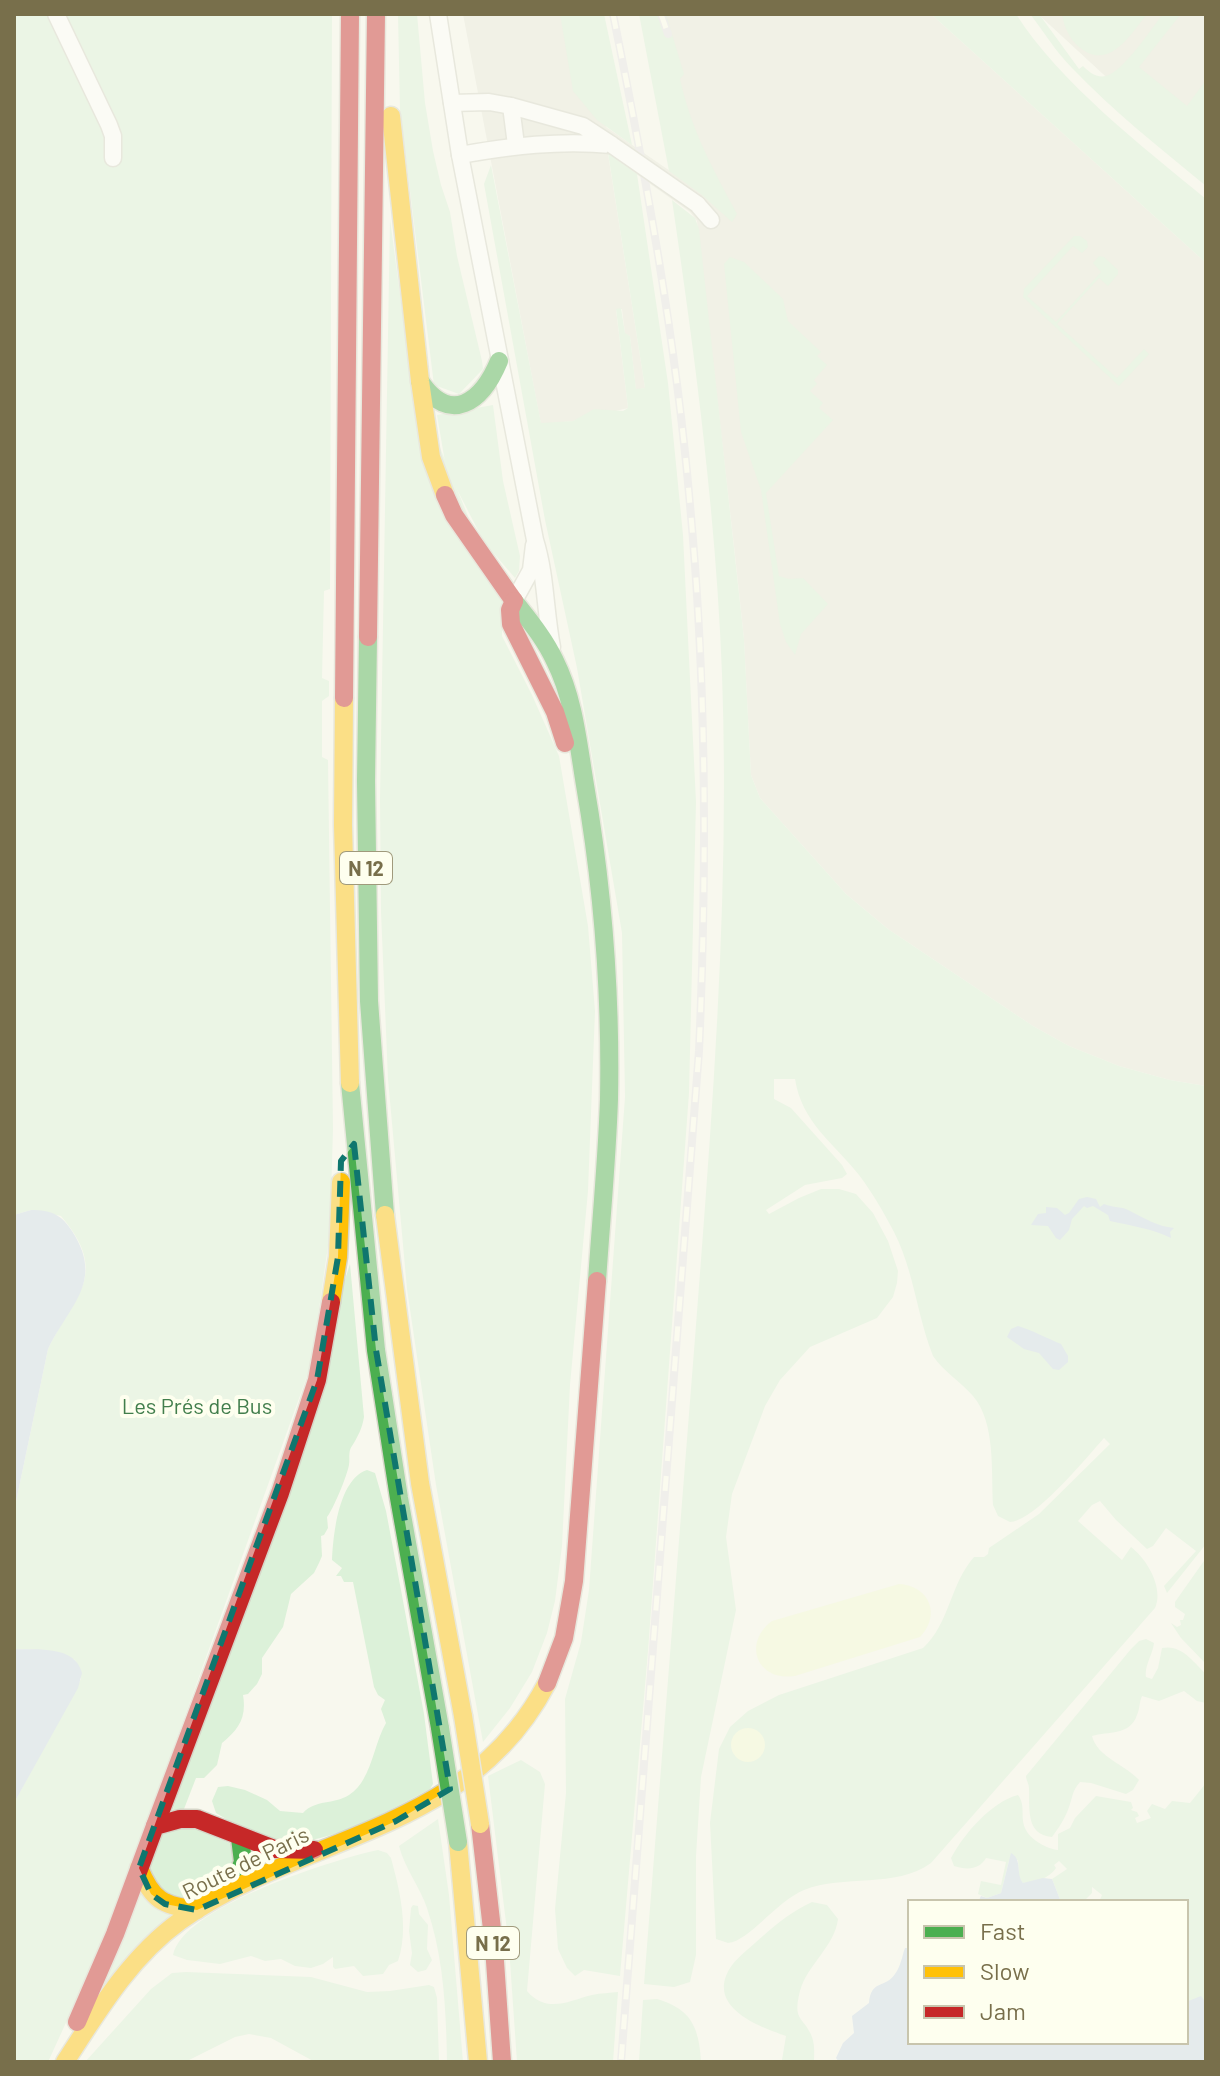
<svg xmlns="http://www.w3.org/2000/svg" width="1220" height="2076" font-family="Barlow,sans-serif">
	<rect width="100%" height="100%" fill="#f8f8ee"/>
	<g fill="#e8e8db">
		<polygon points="463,14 580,14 606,127 686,182 645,14 931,14 1206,263 1206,1086 1170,1080 1119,1066 1069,1046 1033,1026 888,929 846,894 760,798 751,775 744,639 735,555 697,221 690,212 608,154 645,388 636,390 630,336 625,334 622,309 616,310 628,408 573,421 541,424"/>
		<polygon points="1038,14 1206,14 1206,169"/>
	</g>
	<g fill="#dcf1d9">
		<path d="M14,14H332L330,589L324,591L322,678L329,681V696L322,701V757L328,760L333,1129L330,1232L311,1365L107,1933L48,2062H14V1803L81,1679L75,1660C56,1649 35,1650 14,1649V1511L48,1349C74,1295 111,1275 61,1216L31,1210L14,1215Z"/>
		<polygon points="398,14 417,14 425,103 433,151 441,185 450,212 457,256 482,361 483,369 459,394 434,385 400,110"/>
		<polygon points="560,14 604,14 632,145 597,120 573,91"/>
		<path d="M639,14H666L684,74L680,79C692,132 712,167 737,214L732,222L702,195L669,171Z"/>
		<path d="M931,14H1016C1060,83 1143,147 1206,199V263Z"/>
		<path d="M1030,14H1039L1079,69L1083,66C1089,72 1096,78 1106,76C1123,72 1151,29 1163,14H1181L1139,67L1187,106L1206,80V186C1160,148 1113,111 1072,68C1056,52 1044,32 1030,14Z"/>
		<path d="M1062,14H1147C1130,35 1109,72 1079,47C1069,38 1064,27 1062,14Z"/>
		<polygon points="608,153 637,174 668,383 683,535 696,802 689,1093 648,1651 620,1976 584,1970 575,1976 567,1968 558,1949 555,1909 566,1793 565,1699 581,1642 589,1590 625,1097 622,933 577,668 545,520 484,184 491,165 541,423 573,421 594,409 623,411 628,408 616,309 621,308 625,333 630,336 636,389 645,388"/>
		<path d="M672,200L695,218L699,229L744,639L751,775L760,798L846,894L888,929L1033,1026L1069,1046L1119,1066L1170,1080L1206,1086V1544L1167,1593L1164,1586L1196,1551L1166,1528L1153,1546L1147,1549L1116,1520L1100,1501L1092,1505L1078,1521L1122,1560L1131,1547C1147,1559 1164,1588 1155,1608L931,1863C895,1889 844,1874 804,1890C777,1901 749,1941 728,1943L716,1939L710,1823L719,1749L730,1727L748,1711L779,1695L923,1648C950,1623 950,1584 974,1557H984L988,1554L989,1548L1039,1514L1110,1444L1104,1438C1086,1458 1036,1520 1010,1522L998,1516L993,1505C991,1472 996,1423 973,1396C960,1381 944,1372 933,1356C917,1316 914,1271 894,1232C884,1213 872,1192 859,1175C833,1142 802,1123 795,1079H774V1099L791,1108L842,1165L847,1174L842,1178L805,1185L766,1210L769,1214L799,1198L821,1189H839L856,1194L873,1213L888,1241L898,1271L897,1283L893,1297L877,1318L810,1347L780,1380L765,1406L732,1494L726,1537L736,1610L701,1777L696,1856V1955L690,1982L674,1987L644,1984C661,1769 678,1553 695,1338C712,1117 730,896 722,674C716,515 695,357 672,200Z"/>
		<polygon points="390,219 411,377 502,599 502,636 532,695 559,756 588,926 595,1011 588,1191 570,1385 562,1546 555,1601 547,1633 532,1672 510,1708 483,1742 436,1485 407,1289 388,1079 381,912 380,799"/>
		<polygon points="1074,236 1080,236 1087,241 1088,247 1082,253 1073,246 1027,296 1056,322 1101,272 1093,263 1099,256 1104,257 1118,270 1118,274 1108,286 1099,278 1057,324 1117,378 1144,349 1149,354 1119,386 1023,297 1024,289"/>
		<polygon points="730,257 744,262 783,299 788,321 821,352 817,356 827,365 814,380 817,384 810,391 823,403 819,408 833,420 766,493 779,576 789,579 803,578 828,604 801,634 795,655 786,642 780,624 761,490 741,432 724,264"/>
		<polygon points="493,405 503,481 520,556 519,571 515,578 484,542 446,468 437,415"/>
		<path d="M350,1264L364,1417C362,1429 358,1436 352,1446C348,1451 350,1459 349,1465C347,1476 333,1510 327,1517L328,1528L324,1535L321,1536L322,1556L319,1563L314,1573L291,1594L283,1627L262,1658V1674L257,1684L248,1694L243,1695C247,1718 238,1730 222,1743L217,1765L204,1778H196L184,1809L172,1812Z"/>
		<path d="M367,1470L375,1473L386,1511L401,1590L424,1714L433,1784L430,1789C391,1809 324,1850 278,1840C256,1835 235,1825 216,1813L212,1801L218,1787L228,1786L245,1790L267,1800L280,1811L303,1813C316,1799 333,1805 349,1795C372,1780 373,1745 386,1723L381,1709L385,1700L378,1695L374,1687L353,1582H344L341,1576H336L342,1568L332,1560C333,1534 339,1479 367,1470Z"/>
		<polygon points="1206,1558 1206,1664 1181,1638 1171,1623 1177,1627 1181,1625 1180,1620 1183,1620 1185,1614 1175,1607 1175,1602"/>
		<path d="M1146,1639L1154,1643C1153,1654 1144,1666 1146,1677L1152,1679L1158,1668L1162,1648C1182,1644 1193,1662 1206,1674V1703L1197,1701L1184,1691L1159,1701L1142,1696C1139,1703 1140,1708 1137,1715C1130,1736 1108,1731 1092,1736C1097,1757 1126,1765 1139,1780L1133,1790L1126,1794L1091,1783L1080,1782C1072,1791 1073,1796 1069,1807C1066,1817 1058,1829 1052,1837C1025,1835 1030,1807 1029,1788C1029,1784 1026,1780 1026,1776L1131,1649L1139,1641Z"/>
		<path d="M521,1760L540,1772L545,1784L527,1991C547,2014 568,2001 592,1995C601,1993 610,1993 618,1992L613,2062H517L509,1947L488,1776Z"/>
		<path d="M1206,1783L1205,2002H1186V1902H1099L1102,1895L1092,1887V1893L1083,1902H1061L1052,1879L1067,1869L1059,1861L1054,1865L1056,1868C1050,1878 1034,1883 1023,1883L1019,1878L1018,1860L1009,1861L1001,1893L987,1898L978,1894L981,1881L1001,1885L1006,1862L986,1858C979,1870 967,1870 954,1866L951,1858C964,1834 991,1802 1018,1795C1026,1806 1020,1816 1025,1828C1029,1839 1047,1849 1058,1850V1834L1070,1828L1075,1818L1096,1796L1131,1802L1133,1808L1131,1810L1137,1812L1139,1816L1135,1818L1137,1823L1151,1818L1147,1811L1152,1804L1165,1809L1172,1801L1190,1803Z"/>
		<path d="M438,1819L449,1895L463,2062H447C446,2009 444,1959 427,1908C420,1887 405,1869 399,1846Z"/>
		<polygon points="187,1825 234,1845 231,1875 205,1899 172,1900 149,1872 162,1832"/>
		<path d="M378,1850L387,1853L391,1858C400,1891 409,1928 398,1961L389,1965L383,1974L363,1976L354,1966L335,1969L333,1967V1957L323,1964L311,1968L295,1966L281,1959L265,1961L251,1956L220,1964L187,1960L173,1955C182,1907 335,1859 378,1850Z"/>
		<polygon points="139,1888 175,1915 101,1995"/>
		<path d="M812,1902L827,1905L838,1919C835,1946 807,1965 800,1991C792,2022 804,2016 812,2037C815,2045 814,2054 814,2062H779L782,2060L786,2036C762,2028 713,2010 726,1976C731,1962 745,1952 755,1943C773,1927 790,1912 812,1902Z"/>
		<polygon points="413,1905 418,1906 419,1914 428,1925 427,1949 432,1960 426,1970 418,1972 410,1965 412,1953 409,1931 411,1908"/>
		<polygon points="186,1972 311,1977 367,1992 390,1991 429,1985 434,1987 437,1998 439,2062 315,2062 271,2038 249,2034 235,2037 185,2062 85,2062 151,1989 172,1973"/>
		<path d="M657,1999C691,2009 699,2027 701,2062H639L643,2000Z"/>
	</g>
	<g fill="#f3fad6">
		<path d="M899,1584C930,1586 941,1615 920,1637L795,1676C757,1682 742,1643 772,1621Z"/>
		<circle cx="748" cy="1745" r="17"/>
	</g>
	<g fill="#cedbe9">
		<path d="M1087,1197L1096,1199L1100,1207L1104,1204C1113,1208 1122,1206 1130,1211C1146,1219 1156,1226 1174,1228L1170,1232L1171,1238C1150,1228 1132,1226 1110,1221L1108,1215L1093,1206L1087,1208L1084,1206L1072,1219L1069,1230L1060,1240L1056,1238L1048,1226L1031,1225L1038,1214L1046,1213V1207L1057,1208L1065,1215L1069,1213L1079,1199Z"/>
		<path d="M31,1210C51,1210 61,1214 72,1231C105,1282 69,1305 48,1349L14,1511V1215Z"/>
		<path d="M1018,1326C1034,1331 1046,1338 1061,1344L1068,1356V1362L1059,1370L1053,1369L1039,1353L1024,1349L1007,1337L1011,1329Z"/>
		<path d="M14,1649C37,1650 75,1645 82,1673L78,1688L14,1803Z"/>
		<path d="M1011,1853C1023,1860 1015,1873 1023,1883L1043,1878L1052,1879L1061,1902H978L981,1896L987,1898L1001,1893Z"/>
		<path d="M905,1948H910V2042H1186V2002L1201,1996L1204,2000L1206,1995V2062H839L836,2058L843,2043L854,2033L852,2016L869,2003C871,1979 885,1989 895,1974C901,1966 902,1956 905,1948Z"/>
	</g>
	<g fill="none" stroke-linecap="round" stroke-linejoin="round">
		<g stroke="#d5d5c8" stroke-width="19">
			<g id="street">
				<polyline points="56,14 109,125 113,136 113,158"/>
				<path d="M438,14L460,155L535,540C546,575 545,611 552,647"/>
				<path d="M452,103L489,102L511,106L583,126L612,145C560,140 511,146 460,155"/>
				<polyline points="511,106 516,145"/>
				<polyline points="697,204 711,220"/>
				<polyline points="514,601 531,570 534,545"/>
			</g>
		</g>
		<g stroke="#d6d5c8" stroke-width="21">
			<g id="fast">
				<path d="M420,381C450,426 482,402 499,361"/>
				<path d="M514,601C529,620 545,639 555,661C574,699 578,743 585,785C603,889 611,993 609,1099C607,1160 601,1220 597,1281"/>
				<polyline points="368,637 366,781 369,1001 385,1215"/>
				<polyline points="350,1083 376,1350 399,1498 440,1728"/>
				<polyline points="231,1890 243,1862 240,1838"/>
			</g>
		</g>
		<g stroke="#d6d5c8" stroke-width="21">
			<g id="slow">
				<polyline points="391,116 420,381 431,457 445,495"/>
				<polyline points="344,698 343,825 350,1083"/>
				<polyline points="385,1215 420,1483 463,1716"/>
				<polyline points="331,1302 338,1257 341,1182"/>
				<polyline points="458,1842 478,2062"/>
				<path d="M139,1868C152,1900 163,1906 197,1910"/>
				<path d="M65,2062C98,2011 130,1957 180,1921C303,1833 468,1835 547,1683"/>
			</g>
		</g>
		<g stroke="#d6d5c8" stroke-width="21">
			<g id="jam">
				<polyline points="445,495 454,515 514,601"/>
				<polyline points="514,601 510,610 511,624 555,712 565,743"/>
				<polyline points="368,637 376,14"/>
				<polyline points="344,698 350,14"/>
				<polyline points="547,1683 564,1638 574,1581 597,1281"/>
				<polyline points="480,1824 494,1947 502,2062"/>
				<polyline points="155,1826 280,1493 317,1380 331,1302"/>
				<polyline points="77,2022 115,1934 155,1826 180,1819 197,1819 274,1849 314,1850"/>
			</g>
		</g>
		<use href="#street" stroke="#fefefc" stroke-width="16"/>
		<use href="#fast" stroke="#4caf50" stroke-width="18"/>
		<use href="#slow" stroke="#ffc107" stroke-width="18"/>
		<use href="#jam" stroke="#c62828" stroke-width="18"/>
		<g stroke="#e7e4e6" stroke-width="8">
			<g id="rail">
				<path d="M613,14C646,177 676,340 690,505C707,687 707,869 699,1051L621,2062"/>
				<polyline points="661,14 668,34"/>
			</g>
		</g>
		<use href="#rail" stroke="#feffef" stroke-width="5" stroke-dasharray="15" stroke-linecap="butt"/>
		<g stroke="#d5d5c8" stroke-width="19" stroke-linecap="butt">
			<polyline id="street-bridge" points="612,145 697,204"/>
		</g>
		<g stroke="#d7d5c7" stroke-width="21" stroke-linecap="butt">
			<polyline id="fast-bridge" points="440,1728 458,1842"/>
		</g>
		<g stroke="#d7d5c7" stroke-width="21" stroke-linecap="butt">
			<polyline id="slow-bridge" points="463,1716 480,1824"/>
		</g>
		<use href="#street-bridge" stroke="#fefefc" stroke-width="16"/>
		<use href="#fast-bridge" stroke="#4caf50" stroke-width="18"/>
		<use href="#slow-bridge" stroke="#ffc107" stroke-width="18"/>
	</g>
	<path d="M0 0H1220V2076H0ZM354,1144L376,1350L450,1789L396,1821L197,1910L165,1904L151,1894L139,1868L317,1380L338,1257L341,1161Z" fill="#f8f8ee" fill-opacity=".55" fill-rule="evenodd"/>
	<path fill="none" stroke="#0f766e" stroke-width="6" stroke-dasharray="16 10" stroke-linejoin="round" d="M354,1144L376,1350L450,1789L396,1821L197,1910L165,1904L151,1894L139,1868L317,1380L338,1257L341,1161Z"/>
	<g text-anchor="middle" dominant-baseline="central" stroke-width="8" stroke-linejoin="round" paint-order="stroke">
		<g fill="#feffef" stroke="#a09a7c" stroke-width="2">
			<rect x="340" y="852" width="52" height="32" rx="6"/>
			<rect x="467" y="1927" width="52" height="32" rx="6"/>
		</g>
		<g font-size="20" font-weight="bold" fill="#786f4b">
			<text x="366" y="868">N 12</text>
			<text x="493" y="1943">N 12</text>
		</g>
		<g font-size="22" fill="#427e4c" stroke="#feffef">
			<text x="197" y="1405">Les Prés de Bus</text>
		</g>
		<g font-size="22" fill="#786f4b" stroke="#feffef">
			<text transform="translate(245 1862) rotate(-26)">Route de Paris</text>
		</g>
	</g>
	<rect width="1220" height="2076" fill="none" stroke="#786f4b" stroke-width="32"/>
	<rect x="908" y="1900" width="280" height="144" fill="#feffef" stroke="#c8c5ad" stroke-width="2"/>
	<rect x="924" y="1926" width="40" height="12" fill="#4caf50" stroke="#c8c5ad" stroke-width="2"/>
	<text x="980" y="1940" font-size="24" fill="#786f4b">Fast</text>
	<rect x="924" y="1966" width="40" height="12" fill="#ffc107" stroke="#c8c5ad" stroke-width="2"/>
	<text x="980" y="1980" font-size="24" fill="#786f4b">Slow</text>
	<rect x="924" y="2006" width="40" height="12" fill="#c62828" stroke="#c8c5ad" stroke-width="2"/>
	<text x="980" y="2020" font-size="24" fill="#786f4b">Jam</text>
</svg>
